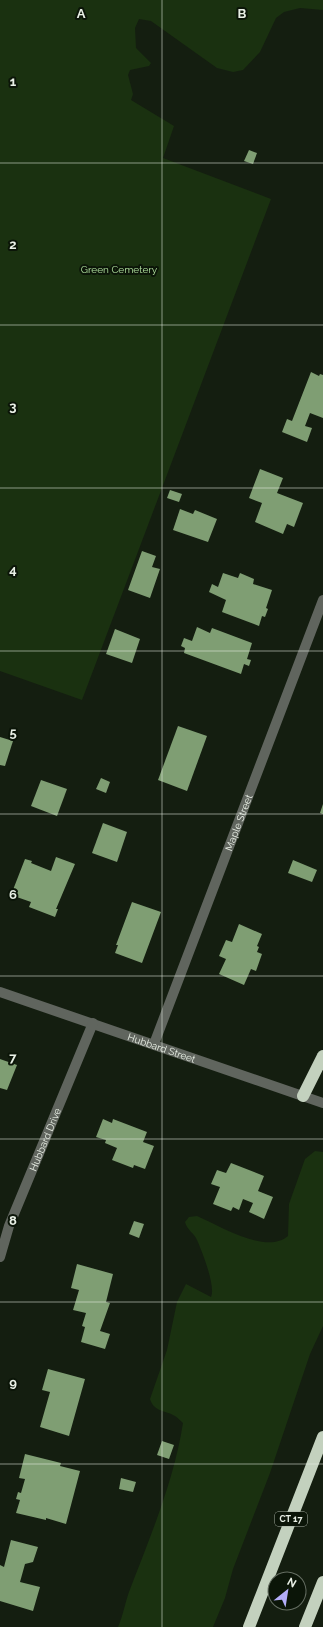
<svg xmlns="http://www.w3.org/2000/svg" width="323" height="1627" font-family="Raleway,sans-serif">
	<rect width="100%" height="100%" fill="#141e10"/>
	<g fill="#1a3110">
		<polygon points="0,0 323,0 323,10 300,8 284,12 276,18 260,52 243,70 233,72 217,68 151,21 139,19 135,28 136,48 151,63 149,66 130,70 128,75 133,94 131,100 174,126 163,158 271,199 82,700 0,671"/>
		<path d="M315,1151L323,1152V1326L310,1354L270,1473L233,1569L225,1598L213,1627H118C123,1616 125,1603 129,1592C150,1537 174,1481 183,1423C180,1420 178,1418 175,1416C165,1410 154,1412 150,1399L167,1350L177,1302L186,1284L211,1297C216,1287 202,1251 197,1240C194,1233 187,1230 185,1222L189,1217L197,1216C220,1226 266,1255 288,1236L289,1204L305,1159Z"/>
	</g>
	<g fill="#7f9e73">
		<polygon points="249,150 257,153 253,164 244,161"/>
		<polygon points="311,372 319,376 320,374 323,375 323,418 310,413 305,426 312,428 307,442 282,432 287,419 292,421"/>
		<polygon points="260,469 283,478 277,493 303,503 294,527 287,524 283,534 255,522 262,503 249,498"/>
		<polygon points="170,490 182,494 179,502 167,498"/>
		<polygon points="180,509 193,514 195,510 217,519 208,542 173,530"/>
		<polygon points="142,551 156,556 152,567 160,569 150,598 128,590"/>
		<polygon points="223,573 238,578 240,573 254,579 253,584 272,590 266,608 268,609 265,617 262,616 259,626 222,612 226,600 209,592 212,584 218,587"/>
		<polygon points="197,627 210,633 212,628 252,643 247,659 251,660 249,666 244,664 241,674 184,653 185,648 181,646 184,638 192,641"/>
		<polygon points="115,629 140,639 132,663 106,654"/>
		<polygon points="178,726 207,736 187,791 158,780"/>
		<polygon points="0,737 13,741 5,766 0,765"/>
		<polygon points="101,778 110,782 106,793 96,789"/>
		<polygon points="41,780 67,789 57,816 31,806"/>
		<polygon points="323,804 323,814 320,813"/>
		<polygon points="103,823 127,832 117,862 92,853"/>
		<polygon points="56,857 75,864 56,909 58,909 55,917 29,907 31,902 11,895 25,859 32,861 31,863 51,871"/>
		<polygon points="293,860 317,870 312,882 288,873"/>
		<polygon points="132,902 161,912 142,963 115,953 118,945 116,945"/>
		<polygon points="239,924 262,934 257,946 259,947 257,952 262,954 256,971 251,969 244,985 219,974 226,959 219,956 226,940 232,942"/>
		<polygon points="0,1059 17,1065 7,1090 0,1088"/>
		<polygon points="103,1119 112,1123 113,1119 147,1132 143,1142 154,1146 145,1169 134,1165 133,1168 112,1160 117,1148 105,1143 106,1140 96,1137"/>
		<polygon points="231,1163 264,1176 258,1191 273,1197 264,1219 249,1212 253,1203 243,1199 239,1210 233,1207 231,1211 213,1204 220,1187 211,1184 217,1170 226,1173"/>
		<polygon points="134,1221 144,1224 139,1238 129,1234"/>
		<polygon points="77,1264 113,1274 106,1302 110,1303 100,1331 110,1334 105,1349 81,1342 85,1327 82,1326 86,1313 73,1310 79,1290 71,1288"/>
		<polygon points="48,1369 85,1379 69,1436 40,1427 50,1392 42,1390"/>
		<polygon points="162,1441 174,1445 169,1459 157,1455"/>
		<polygon points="25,1454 61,1463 60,1466 80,1471 66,1524 46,1518 46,1520 16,1513 20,1500 16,1499 18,1492 21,1493 25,1479 19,1478"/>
		<polygon points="121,1478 136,1482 133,1492 119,1489"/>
		<polygon points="11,1540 38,1547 33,1562 25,1564 20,1582 40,1587 33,1611 0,1601 0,1565 4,1567"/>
	</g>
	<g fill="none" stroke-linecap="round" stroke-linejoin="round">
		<g stroke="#60655e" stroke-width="10">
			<path id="s1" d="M0,992L323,1103"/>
			<path id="s2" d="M154,1044L323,600"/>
			<path id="s3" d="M0,1257L9,1226L93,1023"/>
		</g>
		<g stroke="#c3d1be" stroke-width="12">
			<polyline points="303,1096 323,1056"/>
			<polyline points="249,1627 323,1437"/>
			<polyline points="305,1627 323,1582"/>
		</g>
	</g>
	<path fill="none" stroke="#e9f0e6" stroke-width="1" stroke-opacity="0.55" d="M162,0V1627M0,163H323M0,325H323M0,488H323M0,651H323M0,814H323M0,976H323M0,1139H323M0,1302H323M0,1464H323"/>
	<g text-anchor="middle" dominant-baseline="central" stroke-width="4" stroke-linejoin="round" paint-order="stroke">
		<rect fill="#0b1508" stroke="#a6aea3" stroke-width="1" x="275" y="1512" width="32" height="14" rx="3"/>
		<g font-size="9" font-weight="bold" fill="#e9f0e6">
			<text x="291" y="1519">CT 17</text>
		</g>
		<g font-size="10" fill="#b1e19f" stroke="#0b1508">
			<text x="119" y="269">Green Cemetery</text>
		</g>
		<g font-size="10" fill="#e9f0e6" stroke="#0b1508">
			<text stroke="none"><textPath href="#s2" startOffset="237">Maple Street</textPath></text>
			<text stroke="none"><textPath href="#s1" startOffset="171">Hubbard Street</textPath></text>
			<text stroke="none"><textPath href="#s3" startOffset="126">Hubbard Drive</textPath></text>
		</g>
	</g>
	<g font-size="13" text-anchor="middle" font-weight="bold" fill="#e9f0e6" stroke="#0b1508" stroke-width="4" stroke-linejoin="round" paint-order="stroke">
		<text x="81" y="18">A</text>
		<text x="242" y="18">B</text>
		<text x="13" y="86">1</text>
		<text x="13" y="249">2</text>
		<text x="13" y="411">3</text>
		<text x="13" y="574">4</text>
		<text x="13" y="737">5</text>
		<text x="13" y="899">6</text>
		<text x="13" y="1062">7</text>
		<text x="13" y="1225">8</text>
		<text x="13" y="1387">9</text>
	</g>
	<g transform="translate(287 1591) rotate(30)"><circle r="19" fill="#0b1508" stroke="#646d61"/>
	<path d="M0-3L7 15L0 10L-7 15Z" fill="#b3adf9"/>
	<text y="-6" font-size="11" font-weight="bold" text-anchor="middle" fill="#e9f0e6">N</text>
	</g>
</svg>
